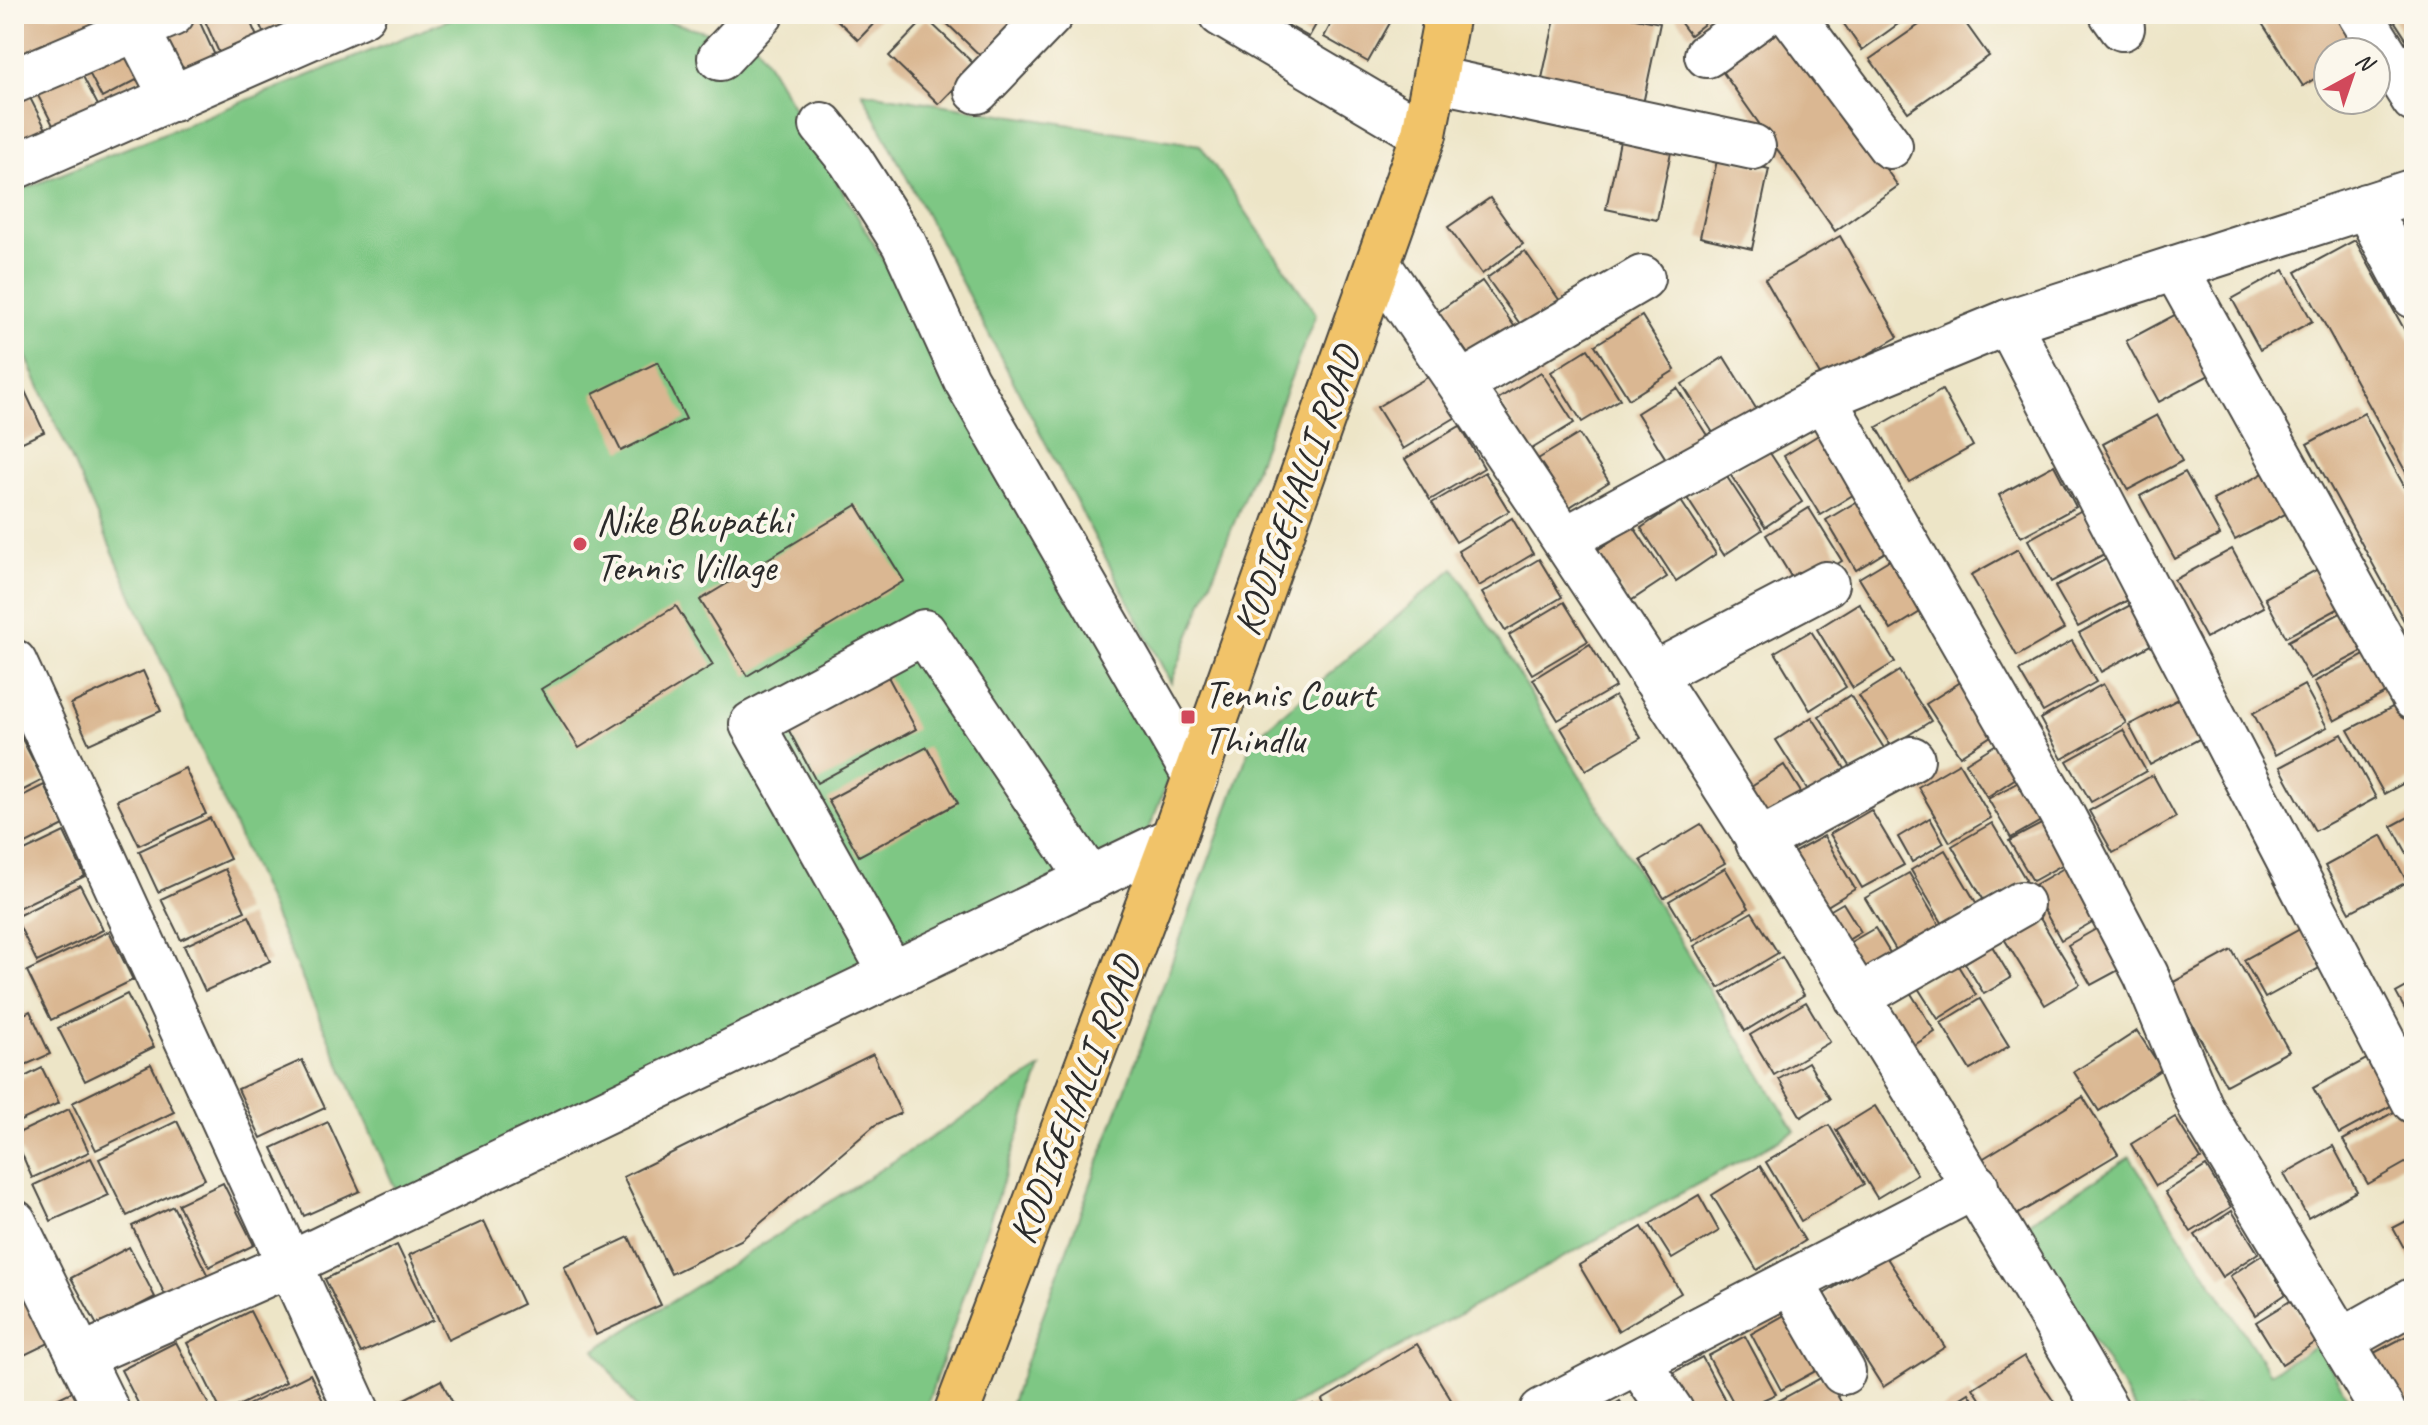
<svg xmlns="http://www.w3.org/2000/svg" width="2428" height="1425" font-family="Caveat,sans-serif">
	<rect width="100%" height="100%" fill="#fbf7ec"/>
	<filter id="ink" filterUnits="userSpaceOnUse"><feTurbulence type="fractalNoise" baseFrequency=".0125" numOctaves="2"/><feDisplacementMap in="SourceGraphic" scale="16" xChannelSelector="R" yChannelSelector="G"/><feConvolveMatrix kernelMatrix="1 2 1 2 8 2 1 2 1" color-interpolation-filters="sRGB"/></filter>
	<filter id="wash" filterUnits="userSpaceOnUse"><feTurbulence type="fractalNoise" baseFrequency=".006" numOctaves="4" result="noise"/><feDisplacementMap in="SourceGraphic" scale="32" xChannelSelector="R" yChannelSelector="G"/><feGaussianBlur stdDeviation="1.8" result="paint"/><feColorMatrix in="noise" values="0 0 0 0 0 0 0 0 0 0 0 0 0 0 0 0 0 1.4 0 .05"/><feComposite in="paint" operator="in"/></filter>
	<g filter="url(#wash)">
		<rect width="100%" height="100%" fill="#ede5c7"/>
		<g fill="#7ec784" stroke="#547958" stroke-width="2">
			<polygon points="463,14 640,14 757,45 1176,759 1148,832 398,1195 14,329 14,193"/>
			<polygon points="862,92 1200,145 1316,314 1171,683"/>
			<polygon points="1454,568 1795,1131 1282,1411 1008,1411 1253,739"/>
			<polygon points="1041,1068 925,1411 638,1411 595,1350"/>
			<polygon points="2130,1157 2270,1373 2317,1345 2356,1411 2136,1411 2025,1225"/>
		</g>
		<g id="blocks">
			<g fill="#dab792">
				<polygon points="14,14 46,15 116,14 14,73"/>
				<polygon points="202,14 247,14 258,39 220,55"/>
				<polygon points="255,14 310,14 267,41"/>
				<polygon points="831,14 883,14 858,40"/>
				<polygon points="937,14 1006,14 1021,28 988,63"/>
				<polygon points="1268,14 1322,14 1309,37"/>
				<polygon points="1336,14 1395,14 1368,62 1324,37"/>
				<polygon points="1556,14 1616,14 1660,23 1643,104 1541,83"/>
				<polygon points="1674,14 1717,14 1690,35"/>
				<polygon points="1837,14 1912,14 1862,50"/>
				<polygon points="1935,14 1959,14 1989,56 1908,112 1870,59"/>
				<polygon points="2256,14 2341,14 2363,47 2355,52 2328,52 2328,70 2303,86"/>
				<polygon points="2390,14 2414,14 2414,51"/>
				<polygon points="198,18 217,60 173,79 154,37"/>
				<polygon points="926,18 976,66 939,104 889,56"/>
				<polygon points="1780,20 1898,186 1835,231 1717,64"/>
				<polygon points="127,39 146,75 102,98 83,61"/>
				<polygon points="75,61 102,113 58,135 32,84"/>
				<polygon points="25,88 48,133 14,151 14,94"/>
				<polygon points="1620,141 1671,152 1657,220 1606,209"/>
				<polygon points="1718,156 1769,169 1752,249 1700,237"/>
				<polygon points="1490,198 1523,244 1482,274 1448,227"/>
				<polygon points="1840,236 1898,337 1823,380 1765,279"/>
				<polygon points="2355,240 2414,347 2414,487 2296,272"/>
				<polygon points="1525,251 1560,301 1523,328 1487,278"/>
				<polygon points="2284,270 2312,321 2260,350 2232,299"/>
				<polygon points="1482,281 1517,330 1473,361 1438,312"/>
				<polygon points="2182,311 2215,372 2159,402 2126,341"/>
				<polygon points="1642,316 1675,370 1629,399 1595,345"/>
				<polygon points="1588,349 1620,399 1582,422 1551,372"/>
				<polygon points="1724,357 1757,410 1715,436 1682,384"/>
				<polygon points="658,362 686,419 621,451 593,394"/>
				<polygon points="1541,372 1574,423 1530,450 1498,399"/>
				<polygon points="1433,374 1458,416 1403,449 1377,407"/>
				<polygon points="23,387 44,432 14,446 14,391"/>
				<polygon points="1677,388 1708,437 1668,462 1637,413"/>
				<polygon points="1942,390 1973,446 1909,482 1877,427"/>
				<polygon points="2364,413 2414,504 2414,639 2307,444"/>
				<polygon points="2157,415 2182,461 2128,490 2103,444"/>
				<polygon points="1460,426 1484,468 1430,500 1405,459"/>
				<polygon points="1825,431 1861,490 1820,515 1784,456"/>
				<polygon points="1579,434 1609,482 1568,508 1538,459"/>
				<polygon points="1768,450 1802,502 1765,527 1730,474"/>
				<polygon points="2054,465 2076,507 2021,537 1999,495"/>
				<polygon points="2271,469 2293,510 2235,540 2213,500"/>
				<polygon points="1485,472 1509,511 1456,542 1432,503"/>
				<polygon points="2185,472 2220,535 2175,559 2140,496"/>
				<polygon points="1725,474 1762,530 1724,555 1687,498"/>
				<polygon points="1861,499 1892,548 1856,570 1826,520"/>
				<polygon points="1681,501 1716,554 1676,581 1641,528"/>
				<polygon points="857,505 904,581 747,676 700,600"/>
				<polygon points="1809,508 1842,561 1798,588 1766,535"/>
				<polygon points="2082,510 2106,553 2051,582 2028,540"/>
				<polygon points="1512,518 1533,554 1479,586 1458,551"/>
				<polygon points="1633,526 1667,577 1629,602 1596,551"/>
				<polygon points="2018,549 2064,629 2017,656 1971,575"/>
				<polygon points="2232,549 2264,607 2206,638 2174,580"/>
				<polygon points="1894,557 1925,609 1891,630 1859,578"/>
				<polygon points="2108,558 2130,599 2078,627 2055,587"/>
				<polygon points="1539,559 1562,597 1505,631 1482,593"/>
				<polygon points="2325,565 2347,604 2286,637 2265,598"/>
				<polygon points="1564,602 1588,641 1532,674 1509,635"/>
				<polygon points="1859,603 1895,662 1853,688 1817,629"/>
				<polygon points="2134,603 2156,642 2101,672 2079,633"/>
				<polygon points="676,606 713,665 579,748 541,689"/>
				<polygon points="2348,609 2369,648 2310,679 2288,641"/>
				<polygon points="1811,631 1846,687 1810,710 1775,652"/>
				<polygon points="2072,641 2096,682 2043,712 2019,671"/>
				<polygon points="1590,644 1615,687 1558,720 1533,679"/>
				<polygon points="2368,653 2389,691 2334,721 2314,682"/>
				<polygon points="143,671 161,711 89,744 71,704"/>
				<polygon points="1899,671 1931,721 1891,746 1859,696"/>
				<polygon points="886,673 916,729 817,783 787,727"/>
				<polygon points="1964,680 1997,732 1960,756 1926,704"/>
				<polygon points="2103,684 2126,723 2062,759 2040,719"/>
				<polygon points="2304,685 2327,727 2275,755 2253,713"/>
				<polygon points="1850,695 1884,748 1852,769 1819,716"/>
				<polygon points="1615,696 1641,738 1586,770 1561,728"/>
				<polygon points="2184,696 2205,736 2150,765 2129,725"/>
				<polygon points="2402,702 2414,724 2414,778 2384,794 2348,730"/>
				<polygon points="1812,717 1847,772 1811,795 1776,740"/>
				<polygon points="2123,730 2146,771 2091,802 2067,761"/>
				<polygon points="18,731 43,780 14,795 14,734"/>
				<polygon points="2342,734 2376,798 2315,831 2280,767"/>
				<polygon points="1998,743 2019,776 1987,797 1966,763"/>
				<polygon points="927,747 958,803 859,856 828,800"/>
				<polygon points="1959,763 1991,818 1950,842 1918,787"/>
				<polygon points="1784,765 1807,802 1761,832 1737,795"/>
				<polygon points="185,768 206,814 139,845 117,800"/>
				<polygon points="2153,775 2176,817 2113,853 2089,811"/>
				<polygon points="2024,779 2046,818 2011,838 1988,799"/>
				<polygon points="44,785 64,825 14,850 14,800"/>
				<polygon points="1871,810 1904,865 1862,888 1830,834"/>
				<polygon points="2414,814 2414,866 2392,826"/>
				<polygon points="210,818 230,859 158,892 139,851"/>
				<polygon points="1930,818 1944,843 1912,862 1898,837"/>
				<polygon points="2047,821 2069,861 2033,881 2009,841"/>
				<polygon points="1992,823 2026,880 1986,904 1952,846"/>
				<polygon points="1701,824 1725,863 1664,898 1641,860"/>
				<polygon points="64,832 85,876 14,910 14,856"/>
				<polygon points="2382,835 2407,882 2350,912 2325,866"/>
				<polygon points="1824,836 1855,889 1814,914 1782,859"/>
				<polygon points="1945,850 1978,906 1944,926 1911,870"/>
				<polygon points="2071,864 2101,917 2061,940 2031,887"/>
				<polygon points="1725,868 1749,908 1693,941 1669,901"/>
				<polygon points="225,869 245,911 181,940 161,899"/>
				<polygon points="1909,873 1942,930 1899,955 1865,898"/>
				<polygon points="80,885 103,930 37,962 15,917"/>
				<polygon points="1843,903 1861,932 1835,948 1817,918"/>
				<polygon points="1752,912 1778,953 1719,988 1694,946"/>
				<polygon points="2038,915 2080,984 2045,1005 2003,937"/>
				<polygon points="249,916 270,961 205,991 184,946"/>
				<polygon points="2105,924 2128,965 2091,985 2068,945"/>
				<polygon points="1875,928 1893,958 1853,981 1835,951"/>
				<polygon points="2300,929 2321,967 2265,998 2244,960"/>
				<polygon points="109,931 133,980 51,1020 27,971"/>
				<polygon points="1992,946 2011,978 1984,994 1965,963"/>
				<polygon points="2232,950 2289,1051 2226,1085 2170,984"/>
				<polygon points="1782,957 1804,995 1745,1031 1722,993"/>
				<polygon points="1957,964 1976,995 1938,1019 1918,988"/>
				<polygon points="2414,983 2414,1026 2396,993"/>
				<polygon points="14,987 24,1007 14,1012"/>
				<polygon points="1910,992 1935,1032 1903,1052 1878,1012"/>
				<polygon points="127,994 154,1047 85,1081 58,1028"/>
				<polygon points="1980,999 2009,1046 1970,1070 1941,1023"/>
				<polygon points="1806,1002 1830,1042 1774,1075 1750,1035"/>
				<polygon points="30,1011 50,1054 14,1070 14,1019"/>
				<polygon points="2137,1031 2162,1069 2099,1111 2074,1072"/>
				<polygon points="873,1054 901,1113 875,1125 741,1240 671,1274 623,1177"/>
				<polygon points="2370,1057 2396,1103 2339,1134 2313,1088"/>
				<polygon points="302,1060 325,1108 261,1138 238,1089"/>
				<polygon points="1808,1062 1830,1099 1801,1117 1779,1079"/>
				<polygon points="151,1064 174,1112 96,1150 72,1103"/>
				<polygon points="42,1068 59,1103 14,1124 14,1082"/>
				<polygon points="2083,1097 2118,1154 2008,1220 1974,1164"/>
				<polygon points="1875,1106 1917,1174 1877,1198 1836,1130"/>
				<polygon points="2401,1108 2414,1131 2414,1158 2368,1184 2343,1140"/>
				<polygon points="69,1109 89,1152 32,1178 14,1135"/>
				<polygon points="2175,1117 2201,1159 2156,1186 2131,1144"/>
				<polygon points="177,1121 205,1179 127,1216 99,1159"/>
				<polygon points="328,1122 360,1191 304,1216 272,1148"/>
				<polygon points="1829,1125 1864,1184 1801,1221 1766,1162"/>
				<polygon points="2333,1146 2357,1191 2308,1218 2284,1174"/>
				<polygon points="91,1158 109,1195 51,1221 34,1185"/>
				<polygon points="1760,1166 1805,1241 1757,1270 1712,1195"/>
				<polygon points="2206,1166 2231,1207 2191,1232 2165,1192"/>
				<polygon points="223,1183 254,1245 209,1267 178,1204"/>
				<polygon points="1699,1195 1719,1231 1672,1259 1650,1224"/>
				<polygon points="173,1206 208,1276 166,1297 132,1226"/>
				<polygon points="2232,1211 2258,1253 2222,1277 2195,1235"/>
				<polygon points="2414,1217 2414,1266 2393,1228"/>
				<polygon points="484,1221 523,1304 448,1340 409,1255"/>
				<polygon points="1642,1227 1681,1293 1618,1331 1579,1265"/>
				<polygon points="629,1237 661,1305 596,1335 564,1267"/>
				<polygon points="397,1245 433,1320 361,1353 325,1279"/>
				<polygon points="129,1247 155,1297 98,1327 71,1278"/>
				<polygon points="1885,1255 1945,1347 1883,1387 1824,1294"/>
				<polygon points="2262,1255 2286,1294 2255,1315 2230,1276"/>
				<polygon points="30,1299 51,1342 14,1360 14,1306"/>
				<polygon points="2290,1301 2316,1342 2282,1364 2256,1322"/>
				<polygon points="250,1311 286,1382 228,1411 221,1411 187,1343"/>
				<polygon points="1790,1312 1821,1368 1781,1390 1751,1334"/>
				<polygon points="2414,1332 2414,1411 2406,1411 2374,1353"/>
				<polygon points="1745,1336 1776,1394 1738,1411 1708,1356"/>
				<polygon points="176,1342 212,1411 142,1411 121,1370"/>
				<polygon points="1417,1344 1458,1411 1328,1411 1322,1400"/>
				<polygon points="2024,1356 2054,1402 2039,1411 1988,1411 1973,1388"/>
				<polygon points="1702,1357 1731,1411 1678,1411 1661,1379"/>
				<polygon points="310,1374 328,1411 236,1411"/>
				<polygon points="1826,1375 1846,1411 1760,1411"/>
				<polygon points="441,1380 457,1411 381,1411"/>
				<polygon points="75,1390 86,1411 32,1411"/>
				<polygon points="1969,1393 1980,1411 1940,1411"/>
				<polygon points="1620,1401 1626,1411 1604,1411"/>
				<polygon points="1313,1404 1317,1411 1301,1411"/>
			</g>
		</g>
	</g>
	<g filter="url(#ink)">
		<use href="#blocks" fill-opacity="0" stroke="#484742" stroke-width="2"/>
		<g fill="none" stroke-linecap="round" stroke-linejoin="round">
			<g stroke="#484742" stroke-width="48">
				<g id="minor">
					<polyline points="129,14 173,99"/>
					<polyline points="1221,14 1424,134"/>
					<polyline points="1791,14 1890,146"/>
					<polyline points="2112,14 2122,28"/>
					<polyline points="2360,14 2414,100"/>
					<polyline points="1707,55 1764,14"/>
					<polyline points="720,58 761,14"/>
					<polyline points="1435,79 1753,147"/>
					<polyline points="14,81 172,14"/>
					<polyline points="977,91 1051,14"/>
					<polyline points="822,125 851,161 904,244 966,380 1196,778"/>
					<polyline points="14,167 363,14"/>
					<polyline points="2366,206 2414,296"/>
					<path d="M1378,264C1635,637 1879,1020 2107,1411"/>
					<polyline points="2175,268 2414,698"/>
					<polyline points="2008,322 2414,1101"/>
					<polyline points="1461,384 1642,278"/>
					<polyline points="1823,398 2060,811 2146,975 2202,1110 2383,1411"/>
					<polyline points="1566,539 1823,398 2008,322 2414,191"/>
					<polyline points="14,662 357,1411"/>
					<polyline points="1652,675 1826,584"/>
					<polyline points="1758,842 1912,759"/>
					<polyline points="892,974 752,724 924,632 1090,880"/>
					<polyline points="1857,998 2021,904"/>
					<polyline points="14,1222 107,1411"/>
					<polyline points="1791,1282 1843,1372"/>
					<polyline points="2343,1340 2414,1300"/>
					<polyline points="80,1357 290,1264 1173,839"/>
					<polyline points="1638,1362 1671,1411"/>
					<polyline points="1542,1411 1976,1186"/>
				</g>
			</g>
			<g stroke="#484742" stroke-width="48">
				<polyline id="major" points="957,1411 1173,839 1424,134 1447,14"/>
			</g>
			<use href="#minor" stroke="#fff" stroke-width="44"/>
			<use href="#major" stroke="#f1c369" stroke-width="44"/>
		</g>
	</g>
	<g fill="#d1495b" stroke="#fbf7ec" stroke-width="3">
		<circle cx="580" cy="544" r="8"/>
		<rect x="1180" y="709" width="16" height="16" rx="4"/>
	</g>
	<g text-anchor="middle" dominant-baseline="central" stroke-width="8" stroke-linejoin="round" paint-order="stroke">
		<g font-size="40" fill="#2b2b2b" stroke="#fbf7ec">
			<text transform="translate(1297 491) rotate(-70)">KODIGEHALLI ROAD</text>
			<text transform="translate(1075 1100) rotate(-69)">KODIGEHALLI ROAD</text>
		</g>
		<g font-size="40" fill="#2b2b2b" stroke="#fbf7ec" text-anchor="start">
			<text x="596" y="521">Nike Bhupathi<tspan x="596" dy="46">Tennis Village</tspan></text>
			<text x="1204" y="694">Tennis Court<tspan x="1204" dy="46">Thindlu</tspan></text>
		</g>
	</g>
	<rect width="2428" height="1425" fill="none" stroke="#fbf7ec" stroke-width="48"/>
	<g transform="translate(2352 76) rotate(40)"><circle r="38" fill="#fbf7ec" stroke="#a8a59f" stroke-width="2"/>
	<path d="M0-6L14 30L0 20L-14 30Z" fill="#d1495b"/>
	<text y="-12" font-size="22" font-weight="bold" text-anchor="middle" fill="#2b2b2b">N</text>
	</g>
</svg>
